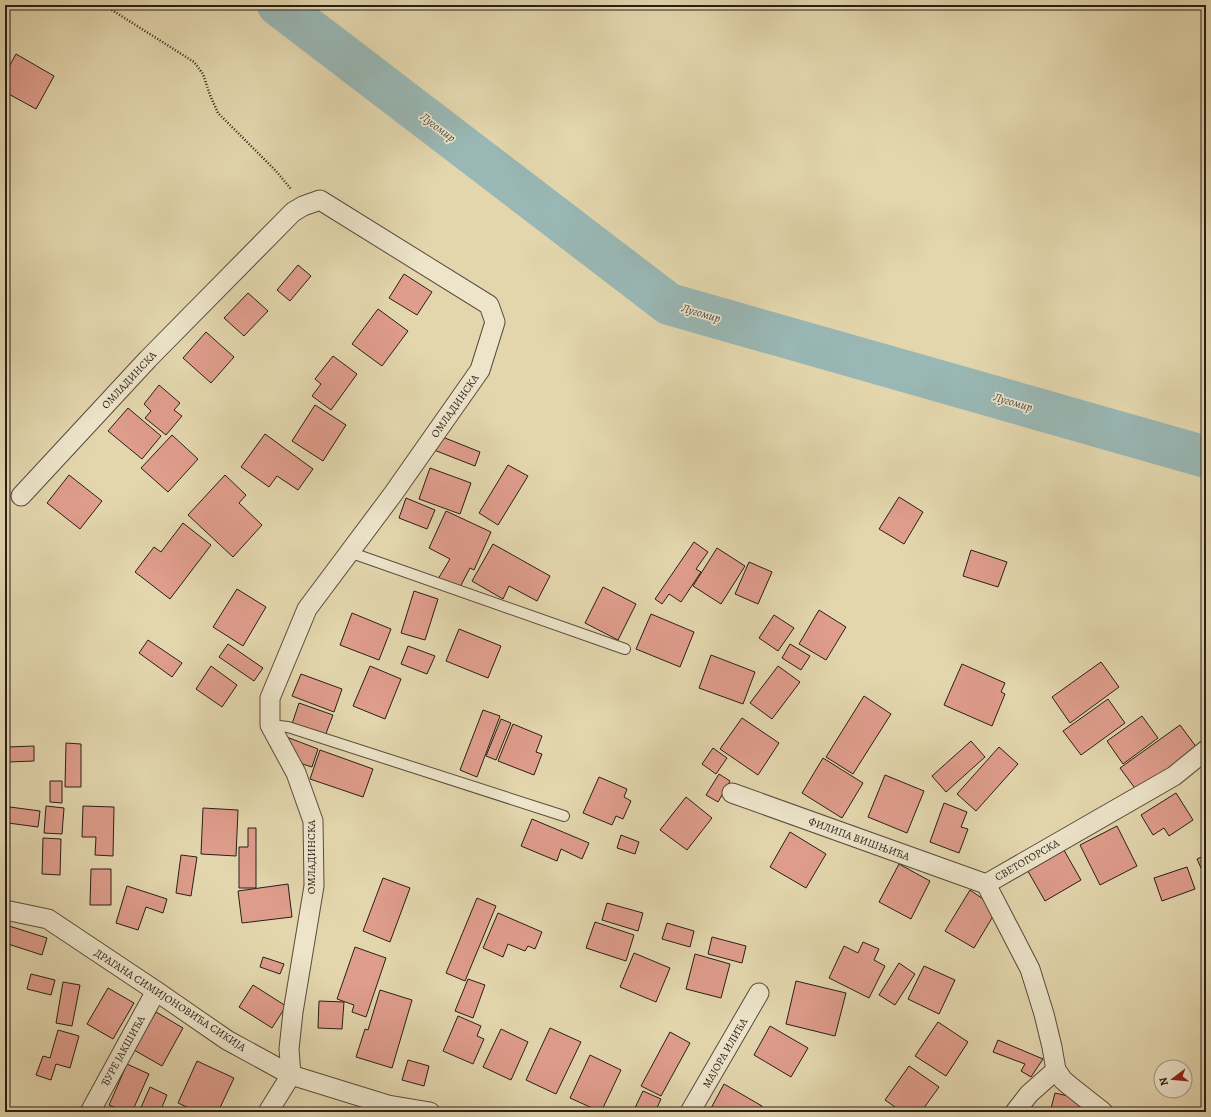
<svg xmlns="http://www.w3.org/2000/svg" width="1211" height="1117" font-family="Alegreya,serif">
	<rect width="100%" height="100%" fill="#e3d6ad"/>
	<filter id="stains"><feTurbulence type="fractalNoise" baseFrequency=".005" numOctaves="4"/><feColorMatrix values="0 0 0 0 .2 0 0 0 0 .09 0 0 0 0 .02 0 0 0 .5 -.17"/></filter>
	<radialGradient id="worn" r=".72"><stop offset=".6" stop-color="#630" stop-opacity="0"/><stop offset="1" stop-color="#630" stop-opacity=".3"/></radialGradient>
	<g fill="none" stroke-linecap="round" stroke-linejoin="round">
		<polyline stroke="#99b7b4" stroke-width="42" points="278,5 669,304 1206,457"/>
	</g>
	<g fill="#df9d8c" stroke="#291e18">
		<polygon points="16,54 54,76 36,109 5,92 5,74"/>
		<polygon points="298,265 311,276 290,301 277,290"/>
		<polygon points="404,274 432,292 417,315 389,298"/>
		<polygon points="248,293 268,311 244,336 224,318"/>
		<polygon points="378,309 408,331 382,366 352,344"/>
		<polygon points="206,332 234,357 211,383 183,358"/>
		<polygon points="333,356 357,374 331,410 312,396 321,384 315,379"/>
		<polygon points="159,385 180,403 174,410 182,416 166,435 145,418 151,411 144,404"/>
		<polygon points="315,405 346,425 323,461 292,441"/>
		<polygon points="128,408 161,436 142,459 108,431"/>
		<polygon points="265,434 313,469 298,490 277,476 269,487 241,467"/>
		<polygon points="172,435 198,459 168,492 141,468"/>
		<polygon points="440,436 480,452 475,466 434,450"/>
		<polygon points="508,465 528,476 498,525 479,513"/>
		<polygon points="430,468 471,483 460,514 419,499"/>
		<polygon points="69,475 102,501 80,529 47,503"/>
		<polygon points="225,475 246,495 239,503 262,525 233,557 188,515"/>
		<polygon points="899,497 923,512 904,544 879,529"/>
		<polygon points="406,498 435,510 427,529 399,518"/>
		<polygon points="446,511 491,532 474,570 470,568 459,589 438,579 450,559 429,548"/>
		<polygon points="183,523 211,545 170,599 135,572 154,547 161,552"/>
		<polygon points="694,542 708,552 696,569 701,572 681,602 669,594 662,604 655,599"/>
		<polygon points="493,544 550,576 537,601 509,586 503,599 472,581"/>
		<polygon points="717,548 745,566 721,604 693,586"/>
		<polygon points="971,550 1007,562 998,587 963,576"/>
		<polygon points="749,562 772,572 758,604 735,594"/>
		<polygon points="603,587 636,604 618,640 585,623"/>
		<polygon points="237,589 266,607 243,646 213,627"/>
		<polygon points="414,591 438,599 425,640 401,633"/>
		<polygon points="819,610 846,627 826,660 799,644"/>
		<polygon points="352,613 391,629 379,660 340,645"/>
		<polygon points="651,614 694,632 680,667 636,649"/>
		<polygon points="774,615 794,628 778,651 759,638"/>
		<polygon points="459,629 501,646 488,678 446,661"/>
		<polygon points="148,640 182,663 172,677 139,653"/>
		<polygon points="228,644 263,668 254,681 219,657"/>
		<polygon points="790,644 810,656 801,670 782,658"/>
		<polygon points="408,646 435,656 427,674 401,664"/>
		<polygon points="711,655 755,672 743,704 699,688"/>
		<polygon points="1101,662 1119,687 1070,723 1052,697"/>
		<polygon points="962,664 1005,683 1001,692 1005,694 992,726 944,705"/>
		<polygon points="211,666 237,685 222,707 196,689"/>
		<polygon points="370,666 401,679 385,719 353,706"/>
		<polygon points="778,666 800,682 772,719 750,703"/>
		<polygon points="301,674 342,689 334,712 292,696"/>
		<polygon points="864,696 891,714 853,774 826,757"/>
		<polygon points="1108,699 1125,723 1081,755 1063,731"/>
		<polygon points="299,703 333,715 325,736 292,724"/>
		<polygon points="483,710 500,716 477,777 460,770"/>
		<polygon points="1142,716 1158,738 1123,764 1107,741"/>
		<polygon points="742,718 779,743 758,775 720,749"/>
		<polygon points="501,719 511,723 496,760 486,756"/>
		<polygon points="513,724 542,736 536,752 542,754 534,775 498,761"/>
		<polygon points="1180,725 1197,748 1137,791 1120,768"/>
		<polygon points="284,736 318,749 312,767 293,761"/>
		<polygon points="971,741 985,757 946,792 932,776"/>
		<polygon points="66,743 81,744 81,787 65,787"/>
		<polygon points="34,746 34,761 8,762 8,747"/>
		<polygon points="999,747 1018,764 976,811 957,794"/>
		<polygon points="713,748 727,758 716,774 702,764"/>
		<polygon points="320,750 373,769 363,797 310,779"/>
		<polygon points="823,758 863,783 842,818 802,793"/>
		<polygon points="719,774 730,781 718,802 706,795"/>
		<polygon points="885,775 924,791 907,833 868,817"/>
		<polygon points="599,777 627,789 624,797 631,801 623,819 616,816 612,825 583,813"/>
		<polygon points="50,781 62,781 62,803 50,802"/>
		<polygon points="1176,793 1193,820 1169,836 1164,828 1153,835 1141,815"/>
		<polygon points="686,797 712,818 687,850 660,830"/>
		<polygon points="944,803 967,812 961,827 968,829 959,853 930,842"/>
		<polygon points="46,806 64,808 62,834 44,833"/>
		<polygon points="83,806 114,807 113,856 95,855 96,837 82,837"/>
		<polygon points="10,807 40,811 38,827 8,823"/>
		<polygon points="203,808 238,810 236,856 201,854"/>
		<polygon points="532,819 589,843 582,859 561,849 557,861 521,846"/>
		<polygon points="1117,826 1137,866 1100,885 1080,845"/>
		<polygon points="248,828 256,828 256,888 239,888 239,847 248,847"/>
		<polygon points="790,832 826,854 806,888 770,867"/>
		<polygon points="621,835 639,842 635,854 617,848"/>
		<polygon points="43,838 61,839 60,875 42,874"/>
		<polygon points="1061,845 1081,880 1045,901 1025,866"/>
		<polygon points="181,855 197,857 191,896 176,893"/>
		<polygon points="1206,855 1206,879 1197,859"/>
		<polygon points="899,864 930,881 911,919 879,902"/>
		<polygon points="1187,867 1195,889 1162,901 1154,878"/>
		<polygon points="91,869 111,869 111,905 90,905"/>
		<polygon points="383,878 410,888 390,942 363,931"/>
		<polygon points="288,884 292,917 242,923 238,891"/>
		<polygon points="127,886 167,899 163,913 146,907 138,930 116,923"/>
		<polygon points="970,890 986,901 995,913 974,948 945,931"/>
		<polygon points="477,898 496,906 465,981 446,973"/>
		<polygon points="607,903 643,913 638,931 602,920"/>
		<polygon points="498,913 542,932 535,949 528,946 525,951 508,944 503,957 483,948"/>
		<polygon points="595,922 634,935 626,961 586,948"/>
		<polygon points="667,923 694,931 690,947 662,939"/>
		<polygon points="6,925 47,938 42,955 5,943 5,930"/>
		<polygon points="712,937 746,946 742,963 708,954"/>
		<polygon points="863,942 879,949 874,960 885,966 869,998 829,978 844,946 858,953"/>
		<polygon points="355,947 386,958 366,1017 352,1012 354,1005 337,999"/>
		<polygon points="634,953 670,968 656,1002 620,987"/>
		<polygon points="695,954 730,964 721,998 686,989"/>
		<polygon points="263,957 284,964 280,974 260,967"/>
		<polygon points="899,963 915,974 895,1005 879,995"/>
		<polygon points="924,966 955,980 939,1014 908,999"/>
		<polygon points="31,974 55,980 51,995 27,989"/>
		<polygon points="468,979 485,985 473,1018 455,1011"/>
		<polygon points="796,981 846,993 835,1036 786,1024"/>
		<polygon points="63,982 80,985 72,1026 56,1023"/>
		<polygon points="253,985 286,1006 272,1028 239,1007"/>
		<polygon points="108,988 134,1003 113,1039 87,1024"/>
		<polygon points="380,990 412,1000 392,1068 356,1057 365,1029 368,1030"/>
		<polygon points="319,1001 344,1002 342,1029 318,1028"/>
		<polygon points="156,1012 183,1028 162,1066 134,1050"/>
		<polygon points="458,1016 481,1026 477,1036 484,1039 473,1064 443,1051"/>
		<polygon points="938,1022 968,1042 946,1076 915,1056"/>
		<polygon points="770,1026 808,1048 791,1077 754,1055"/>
		<polygon points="550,1028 581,1042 556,1094 526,1080"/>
		<polygon points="501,1029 528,1042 511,1080 483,1067"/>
		<polygon points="58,1030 79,1036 70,1068 56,1064 51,1080 36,1075 43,1056 50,1058"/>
		<polygon points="670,1032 690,1043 661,1096 641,1086"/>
		<polygon points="998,1040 1043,1059 1031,1077 1021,1071 1025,1064 993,1052"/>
		<polygon points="590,1055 621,1070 601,1112 570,1098"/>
		<polygon points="408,1060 429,1066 424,1086 402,1080"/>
		<polygon points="197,1061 234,1078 218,1112 198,1112 178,1103"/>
		<polygon points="127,1064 149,1074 132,1112 125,1112 109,1105"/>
		<polygon points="909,1066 939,1087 921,1112 902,1112 885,1100"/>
		<polygon points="724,1084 762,1106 759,1112 709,1112"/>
		<polygon points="150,1087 167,1095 160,1112 139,1112"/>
		<polygon points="643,1091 661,1099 656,1110 661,1112 633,1112"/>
		<polygon points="1055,1093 1081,1099 1078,1112 1050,1112"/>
	</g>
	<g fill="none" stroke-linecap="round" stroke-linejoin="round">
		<g stroke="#584c3d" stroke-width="12">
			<g id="service">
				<polyline points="349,552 625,649"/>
				<polyline points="270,725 288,727 564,816"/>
			</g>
		</g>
		<g stroke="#584c3d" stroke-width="21">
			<g id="minor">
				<polyline points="21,496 148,359 293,212 303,206 320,200 489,305 495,322 480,370 393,494 307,609 270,698 270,725 296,773 313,821 314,886 293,1012 289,1049 291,1075 268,1112"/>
				<polyline points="732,793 986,884"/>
				<polyline points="986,884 1030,969 1044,1014 1052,1047 1056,1070 1063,1080 1070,1086 1103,1112"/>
				<polyline points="986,884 1174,776 1206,750"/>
				<polyline points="5,910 48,919 156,991 227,1040 291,1075 388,1105 430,1112"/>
				<polyline points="90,1112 156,991"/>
				<polyline points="690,1112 759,993"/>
				<polyline points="1015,1112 1029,1094 1056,1070"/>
			</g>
		</g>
		<polyline stroke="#291e18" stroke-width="2.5" stroke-dasharray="1 2" stroke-linecap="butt" points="104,5 194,62 203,74 210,95 218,113 276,171 291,189"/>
		<use href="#service" stroke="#ede4ca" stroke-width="10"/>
		<use href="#minor" stroke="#ede4ca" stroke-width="19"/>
	</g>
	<g text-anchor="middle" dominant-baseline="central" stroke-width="3.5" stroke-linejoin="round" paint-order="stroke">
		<g font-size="11" fill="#291e18" stroke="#ede4ca">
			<text transform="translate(129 380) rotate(-47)">ОМЛАДИНСКА</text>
			<text transform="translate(455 406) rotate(-55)">ОМЛАДИНСКА</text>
			<text transform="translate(859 839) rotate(20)">ФИЛИПА ВИШЊИЋА</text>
			<text transform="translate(311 857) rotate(-90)">ОМЛАДИНСКА</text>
			<text transform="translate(1027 860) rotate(-30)">СВЕТОГОРСКА</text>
			<text transform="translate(170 1000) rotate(33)">ДРАГАНА СИМИЈОНОВИЋА СИКИЈА</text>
			<text transform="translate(123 1051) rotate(-61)">ЂУРЕ ЈАКШИЋА</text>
			<text transform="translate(725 1053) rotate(-60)">МАЈОРА ИЛИЋА</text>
		</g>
		<g font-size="12" font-style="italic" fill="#4b4c47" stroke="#ede4ca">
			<text transform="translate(438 127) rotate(37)">Лугомир</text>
			<text transform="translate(701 313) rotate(16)">Лугомир</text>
			<text transform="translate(1013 402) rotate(16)">Лугомир</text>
		</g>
	</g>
	<rect width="1211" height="1117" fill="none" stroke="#e3d6ad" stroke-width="20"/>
	<rect x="6" y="6" width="1199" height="1105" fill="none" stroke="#291e18" stroke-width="2"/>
	<rect x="10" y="10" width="1191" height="1097" fill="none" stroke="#291e18"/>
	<g transform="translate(1173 1079) rotate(254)"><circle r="19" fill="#ede4ca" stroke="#9f9583"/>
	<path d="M0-3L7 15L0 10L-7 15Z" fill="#8f2418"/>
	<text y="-6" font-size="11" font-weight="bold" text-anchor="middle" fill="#291e18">N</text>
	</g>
	<rect width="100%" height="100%" filter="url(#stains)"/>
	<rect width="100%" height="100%" fill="url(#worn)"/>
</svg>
